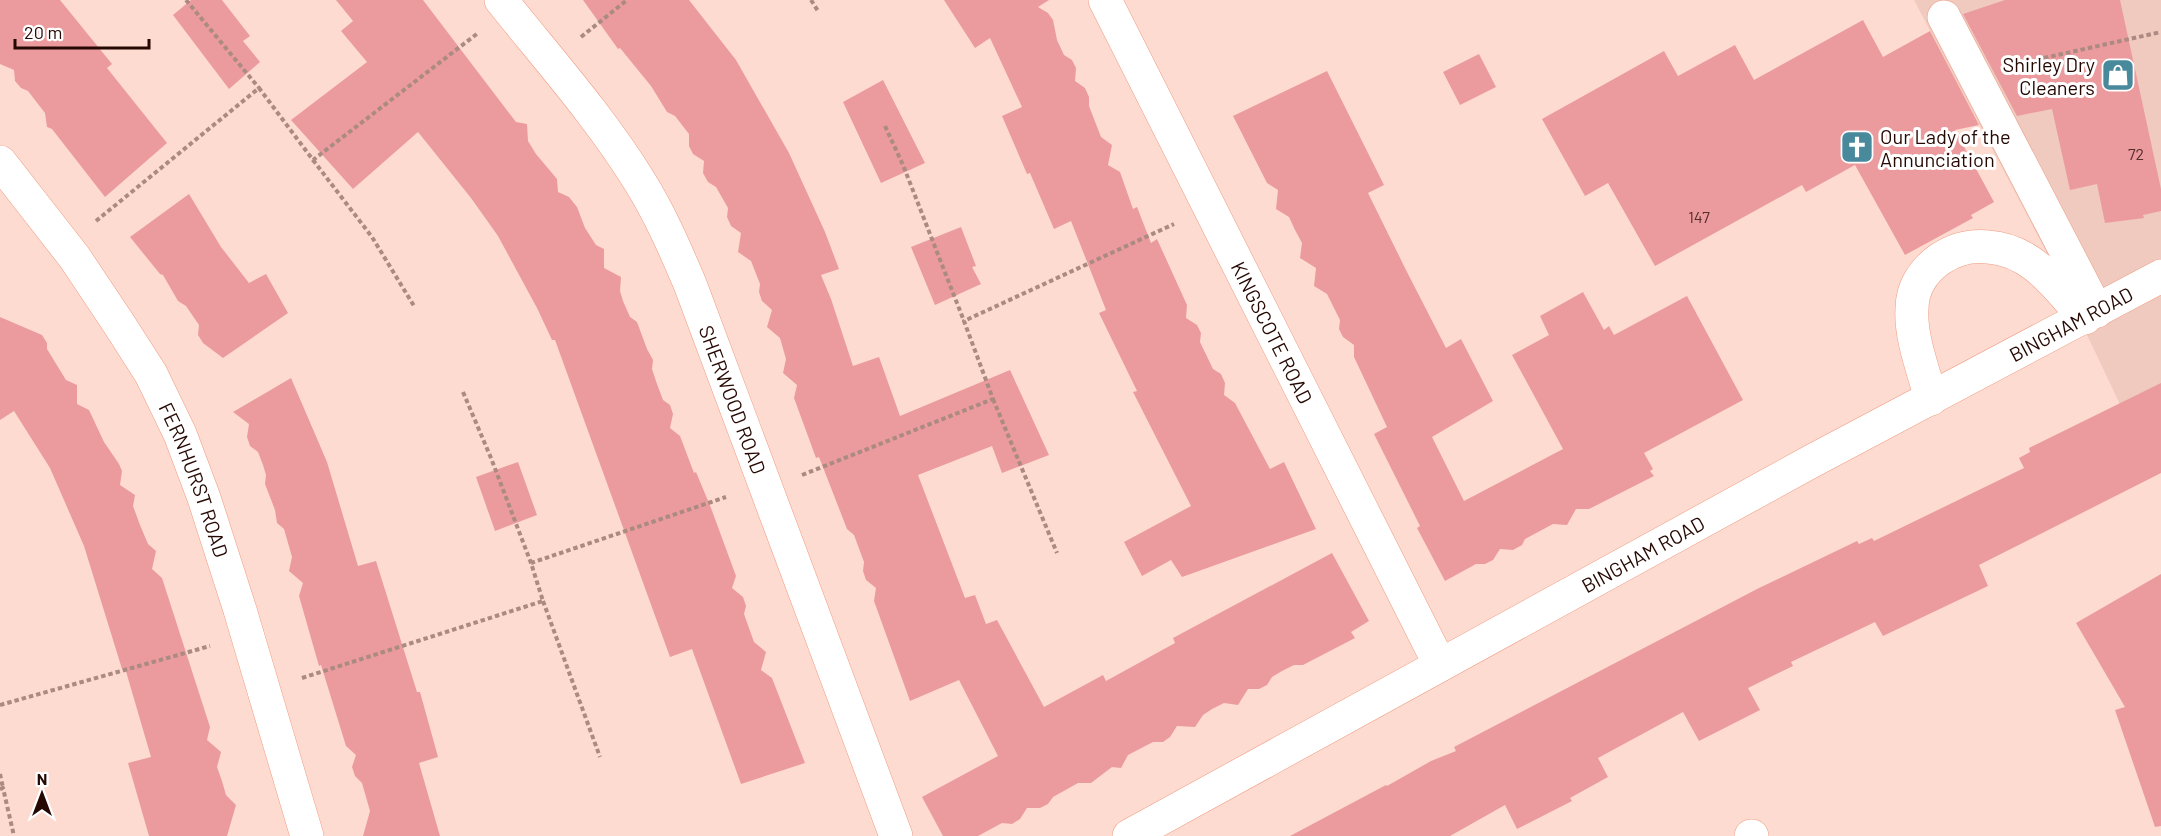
<svg xmlns="http://www.w3.org/2000/svg" width="2161" height="836" font-family="Barlow,sans-serif">
	<rect width="100%" height="100%" fill="#fedbd0"/>
	<polygon fill="#f0cabe" points="1914,0 2161,0 2161,450 2145,457 2060,278"/>
	<g fill="#eb9b9d">
		<polygon points="0,0 60,0 112,64 107,68 167,143 105,197 52,129 47,127 45,113 28,91 21,88 15,81 14,70 0,64"/>
		<polygon points="191,0 222,0 250,36 243,41 260,62 229,89 173,15"/>
		<polygon points="336,0 423,0 516,122 527,124 528,141 536,154 557,179 558,192 569,197 577,207 585,228 596,245 604,249 604,268 621,277 620,291 623,301 630,317 637,322 647,349 653,360 652,369 657,384 663,400 670,405 673,414 670,428 680,436 694,473 696,472 711,508 736,576 732,588 743,597 746,606 744,614 754,642 766,652 761,670 772,678 805,763 741,784 692,649 670,657 555,340 552,340 537,308 498,236 471,198 418,132 353,189 291,120 367,62 341,31 353,21"/>
		<polygon points="583,0 689,0 736,60 789,153 825,232 839,269 821,275 831,299 853,366 879,357 900,416 1010,370 1049,455 1002,473 992,446 918,475 965,598 975,595 986,624 997,620 1044,707 1103,675 1106,681 1175,643 1173,638 1332,553 1369,621 1351,632 1355,638 1303,665 1294,665 1282,671 1272,677 1267,685 1259,689 1248,689 1238,705 1224,703 1212,709 1203,715 1195,727 1177,726 1170,737 1163,742 1153,742 1128,755 1121,768 1112,767 1091,783 1078,783 1053,797 1048,804 1040,808 1027,808 1020,819 1012,824 1002,823 978,836 943,836 922,797 998,756 959,680 910,701 874,601 876,588 866,580 863,571 864,562 854,535 847,529 819,457 816,458 794,398 797,385 783,373 786,359 780,338 767,327 772,310 762,301 759,292 760,284 751,261 738,252 741,233 731,226 727,217 728,208 716,187 708,182 703,173 704,161 693,154 689,146 689,134 675,116 667,112 651,86 620,48 618,49"/>
		<polygon points="944,0 1049,0 1038,7 1048,13 1053,20 1057,40 1064,55 1072,60 1076,68 1075,81 1085,88 1089,97 1089,106 1101,137 1112,145 1108,165 1120,172 1133,209 1137,207 1151,243 1157,239 1187,305 1186,318 1197,325 1201,333 1200,342 1213,369 1221,374 1225,383 1224,395 1235,403 1270,469 1284,462 1316,529 1182,577 1171,560 1142,576 1124,542 1191,506 1133,392 1137,391 1099,313 1106,310 1071,221 1054,229 1030,173 1027,174 1002,116 1022,107 990,38 975,48"/>
		<polygon points="2005,0 2120,0 2161,189 2161,211 2143,215 2144,218 2105,223 2097,184 2070,190 2052,109 2017,116 1963,14"/>
		<polygon points="1863,20 1883,57 1930,31 1979,125 1955,130 1994,202 1971,215 1973,218 1905,255 1855,165 1806,192 1802,185 1655,266 1608,183 1585,196 1542,119 1664,51 1678,76 1735,45 1754,80"/>
		<polygon points="1479,54 1496,87 1460,105 1443,72"/>
		<polygon points="1327,71 1384,185 1368,193 1406,270 1446,348 1461,339 1493,401 1432,437 1464,501 1563,449 1512,355 1549,335 1540,316 1583,292 1604,330 1609,326 1614,335 1687,296 1743,400 1644,453 1653,469 1650,471 1654,476 1589,509 1576,509 1567,525 1553,524 1525,539 1522,545 1513,550 1500,549 1493,560 1485,564 1476,564 1445,581 1417,528 1420,526 1374,434 1387,427 1354,357 1354,345 1343,337 1339,329 1340,320 1327,294 1314,286 1316,268 1300,258 1302,243 1295,230 1289,217 1276,209 1278,190 1267,183 1233,116"/>
		<polygon points="883,80 925,163 881,183 843,102"/>
		<polygon points="189,194 221,247 249,283 266,274 288,313 223,358 203,343 198,335 199,325 186,306 178,301 163,275 160,274 130,237"/>
		<polygon points="961,227 976,266 972,267 981,284 935,305 911,247"/>
		<polygon points="0,317 42,335 47,343 47,349 66,380 77,385 77,404 89,410 104,442 119,464 122,471 120,485 135,495 133,506 140,525 148,544 156,551 152,569 162,578 210,727 207,740 221,752 217,767 222,781 226,795 236,805 227,836 149,836 128,763 151,757 125,668 122,669 84,546 50,468 14,411 0,420"/>
		<polygon points="291,378 327,462 358,566 376,561 417,692 420,692 438,757 419,763 440,836 363,836 370,811 362,783 355,776 352,767 356,755 346,746 321,665 319,666 299,596 303,583 289,571 292,557 284,529 277,523 275,510 265,484 266,475 263,465 258,452 250,446 247,437 249,424 233,412"/>
		<polygon points="2161,383 2161,473 1979,565 1988,586 1883,636 1875,622 1791,662 1793,666 1748,688 1760,710 1699,741 1683,712 1598,758 1608,777 1570,798 1572,801 1517,829 1505,805 1450,836 1290,836 1386,785 1387,786 1431,761 1456,751 1454,747 1759,588 1857,541 1859,544 1872,538 1874,541 2024,468 2019,458 2030,452 2029,448"/>
		<polygon points="518,462 537,515 495,531 476,477"/>
		<polygon points="2161,574 2161,826 2155,827 2115,710 2125,707 2076,623"/>
	</g>
	<g fill="none" stroke-linecap="round" stroke-linejoin="round">
		<g stroke="#ee9c82" stroke-width="34">
			<g id="minor">
				<path id="s1" d="M501,0C548,59 600,117 640,182C660,214 675,249 690,284L896,836"/>
				<path id="s2" d="M1105,0L1440,665"/>
				<polyline points="1944,17 2097,311"/>
				<path id="s3" d="M0,162L75,258L119,324L151,374L180,434L204,498L240,610L307,836"/>
				<path d="M1931,399C1924,372 1910,337 1912,309C1912,288 1923,271 1940,259C1955,249 1970,245 1988,247C2033,250 2057,287 2085,318"/>
				<path id="s4" d="M1129,836L1812,461L2161,276"/>
				<polyline points="1751,836 1752,836"/>
			</g>
		</g>
		<g stroke="#ab8a81" stroke-width="4" stroke-dasharray="4.5 3" stroke-linecap="butt">
			<polyline points="186,0 259,88"/>
			<polyline points="811,0 818,11"/>
			<polyline points="581,37 627,0"/>
			<polyline points="2016,69 2044,58 2161,32"/>
			<polyline points="885,126 903,165 964,321"/>
			<polyline points="313,160 372,237 414,306"/>
			<polyline points="96,221 259,88 313,160 478,33"/>
			<polyline points="463,392 491,458 531,563"/>
			<polyline points="993,399 1057,553"/>
			<polyline points="802,475 993,399 964,321 1174,224"/>
			<polyline points="543,601 600,757"/>
			<polyline points="302,678 543,601 531,563 726,497"/>
			<polyline points="0,705 210,646"/>
			<polyline points="0,774 3,788"/>
			<polyline points="0,789 3,788 14,836"/>
		</g>
		<use href="#minor" stroke="#fff" stroke-width="33"/>
	</g>
	<defs>
		<g id="shop-square" transform="scale(1.725)"><rect x="-9" y="-9" width="18" height="18" rx="4" fill="#48899c" stroke="#fff"/><path d="M-5-2.5h2.3a2.7 3.5 0 0 1 5.4 0H5L5.5 6h-11ZM-1.5-2.5h3a1.5 2.3 0 0 0-3 0Z" fill="#fff"/></g>
		<g id="church-square" transform="scale(1.725)"><rect x="-9" y="-9" width="18" height="18" rx="4" fill="#48899c" stroke="#fff"/><path d="M-1.2-6h2.4v3.5h3.3v2.4h-3.3V6h-2.4V-.1h-3.3v-2.4h3.3Z" fill="#fff"/></g>
	</defs>
	<g fill-rule="evenodd">
		<use href="#shop-square" x="2118" y="75"/>
		<use href="#church-square" x="1857" y="147"/>
	</g>
	<g text-anchor="middle" dominant-baseline="central" stroke-width="6" stroke-linejoin="round" paint-order="stroke">
		<g font-size="16" fill="#562d29">
			<text x="2136" y="153">72</text>
			<text x="1699" y="216">147</text>
		</g>
		<g font-size="20" fill="#250802" stroke="#fff" text-anchor="end">
			<text x="2095" y="64">Shirley Dry<tspan x="2095" dy="23">Cleaners</tspan></text>
			<text x="1880" y="136" text-anchor="start">Our Lady of the<tspan x="1880" dy="23">Annunciation</tspan></text>
		</g>
		<g font-size="20" fill="#250802" stroke="#fff">
			<text stroke="none"><textPath href="#s4" startOffset="1072">BINGHAM ROAD</textPath></text>
			<text stroke="none"><textPath href="#s2" startOffset="372">KINGSCOTE ROAD</textPath></text>
			<text stroke="none"><textPath href="#s1" startOffset="466">SHERWOOD ROAD</textPath></text>
			<text stroke="none"><textPath href="#s3" startOffset="375">FERNHURST ROAD</textPath></text>
			<text stroke="none"><textPath href="#s4" startOffset="586">BINGHAM ROAD</textPath></text>
		</g>
	</g>
	<g transform="translate(42 794)" stroke="#ffffff" stroke-width="4.5" paint-order="stroke">
	<path d="M0-4.5L10 22L0 15L-10 22Z" fill="#250802"/>
	<text y="-9" font-size="16" font-weight="bold" text-anchor="middle" fill="#250802">N</text>
	</g>
	<path d="M15 39v9h134v-9" fill="none" stroke="#250802" stroke-width="3"/>
	<text x="24" y="39" font-size="18" fill="#250802" stroke="#ffffff" stroke-width="4.5" paint-order="stroke">20 m</text>
</svg>
